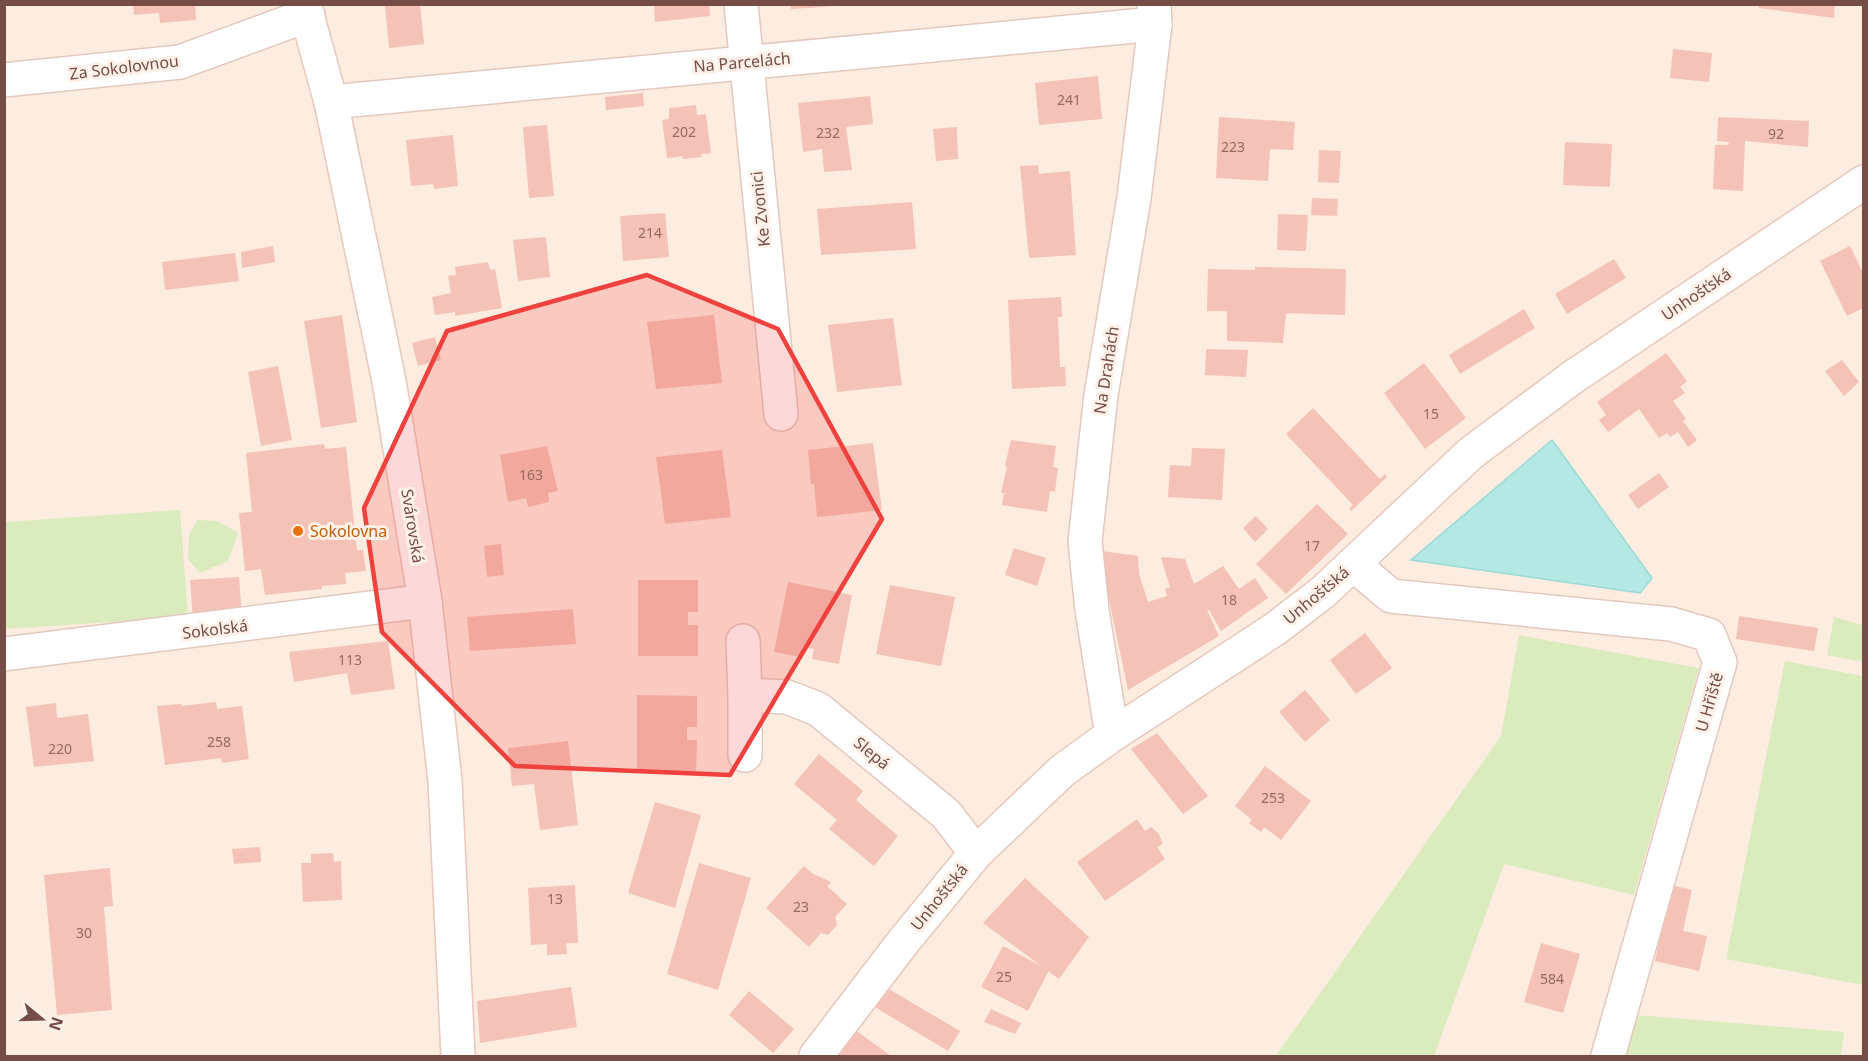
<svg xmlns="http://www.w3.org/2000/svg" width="1868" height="1061" font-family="'Noto Sans',sans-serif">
	<rect width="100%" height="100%" fill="#fdece0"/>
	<g fill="#daebbe">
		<polygon points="180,510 188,617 5,629 5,522"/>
		<polygon points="197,520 218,521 238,533 228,561 200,573 188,559 189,535"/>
		<polygon points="1834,617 1863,625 1863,662 1827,655"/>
		<polygon points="1519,635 1699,668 1634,895 1504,864 1434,1056 1276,1056 1501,736"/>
		<polygon points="1785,661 1863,676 1863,985 1726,959"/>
		<polygon points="1620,1015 1649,1016 1844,1032 1841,1056 1608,1056"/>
	</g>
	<polygon fill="#b4e8e4" stroke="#9adad6" stroke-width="1.5" points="1552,440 1652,578 1640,593 1411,560"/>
	<g fill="#f4c2b6">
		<polygon points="133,4 195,4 196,20 160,23 159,13 134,15"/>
		<polygon points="403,4 420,4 424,44 389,48 385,6"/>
		<polygon points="654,4 709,4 710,16 655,22"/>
		<polygon points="791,4 836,4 836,6 791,9"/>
		<polygon points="1759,4 1835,4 1834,18 1759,8"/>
		<polygon points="1673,49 1712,53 1709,82 1670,78"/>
		<polygon points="1098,76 1102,119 1039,125 1035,83"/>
		<polygon points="643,93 644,106 606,110 605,97"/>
		<polygon points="870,96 873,124 846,127 852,170 824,172 822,149 803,152 798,103"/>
		<polygon points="696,105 697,115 706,114 711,153 701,154 702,157 683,159 682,156 667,158 662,120 669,119 669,108"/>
		<polygon points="1219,117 1295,122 1293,150 1270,149 1268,181 1216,178"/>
		<polygon points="1718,117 1809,121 1808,147 1745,141 1743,191 1713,189 1715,145 1728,145 1729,142 1717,141"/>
		<polygon points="547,125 554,196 529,198 523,127"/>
		<polygon points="957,127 958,159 936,161 933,129"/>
		<polygon points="453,135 458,186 434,189 433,184 411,186 406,140"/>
		<polygon points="1565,142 1612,144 1610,187 1563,185"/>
		<polygon points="1319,150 1341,151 1339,183 1318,182"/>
		<polygon points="1038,165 1039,174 1070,171 1076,255 1029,258 1020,166"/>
		<polygon points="1312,198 1338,199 1337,216 1311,215"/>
		<polygon points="912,202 916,249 821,255 817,209"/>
		<polygon points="665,213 669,257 623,261 620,216"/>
		<polygon points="1278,214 1308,215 1306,251 1277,250"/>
		<polygon points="546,237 550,277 518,281 513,240"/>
		<polygon points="273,246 275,262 242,268 241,252"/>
		<polygon points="1850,246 1863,273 1863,308 1847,316 1820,261"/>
		<polygon points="235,253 239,281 165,290 162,262"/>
		<polygon points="1614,259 1626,278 1567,314 1555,294"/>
		<polygon points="488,262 490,270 495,269 502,308 455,316 455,312 435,315 432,297 451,293 448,276 456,275 455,267"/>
		<polygon points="1255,267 1346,269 1345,315 1286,313 1283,343 1227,341 1227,311 1207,311 1208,269 1255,270"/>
		<polygon points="1061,297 1062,317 1058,317 1060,367 1065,367 1066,386 1012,389 1008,300"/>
		<polygon points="1524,309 1535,328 1460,374 1449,355"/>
		<polygon points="342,315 357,422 321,428 304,321"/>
		<polygon points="714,315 722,383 656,389 647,322"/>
		<polygon points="893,318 902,385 837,392 828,325"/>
		<polygon points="435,337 441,360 418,366 412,343"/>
		<polygon points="1206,349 1248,350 1246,377 1205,375"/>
		<polygon points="1666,353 1687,381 1680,387 1685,393 1673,401 1686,419 1683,421 1697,440 1688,447 1678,432 1670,437 1667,433 1659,438 1639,409 1608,432 1599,420 1606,415 1597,402"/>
		<polygon points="1842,360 1859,382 1844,396 1825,371"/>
		<polygon points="1424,363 1466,418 1425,449 1384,393"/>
		<polygon points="278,366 292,440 261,446 248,372"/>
		<polygon points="1313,408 1380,479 1385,474 1387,477 1351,511 1349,509 1353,505 1286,434"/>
		<polygon points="1011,440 1056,446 1053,467 1058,468 1055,492 1050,491 1047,512 1002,505 1004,493 1001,493 1007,467 1005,466"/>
		<polygon points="873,443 882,510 817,517 814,484 811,484 808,450"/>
		<polygon points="324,444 325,449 346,447 357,550 363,550 366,571 345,573 346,584 322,586 322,589 265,595 261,569 245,571 239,513 252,512 246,453"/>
		<polygon points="547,446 558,491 548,493 549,502 528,507 526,498 508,502 500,455"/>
		<polygon points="1192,448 1225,449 1222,500 1168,497 1170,465 1191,466"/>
		<polygon points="722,450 731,517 665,524 656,457"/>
		<polygon points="1659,473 1669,487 1638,509 1628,495"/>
		<polygon points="1317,504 1348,534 1286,594 1256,564"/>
		<polygon points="1256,516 1268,529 1255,542 1243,528"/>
		<polygon points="501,544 504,575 487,577 484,546"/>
		<polygon points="1014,548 1046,558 1037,586 1005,575"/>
		<polygon points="1101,551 1138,556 1139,574 1148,602 1167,596 1165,589 1170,587 1161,558 1164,557 1185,559 1194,584 1223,566 1239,589 1255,578 1268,598 1221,631 1209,610 1207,610 1219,636 1128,690 1104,576"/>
		<polygon points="239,577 242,617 193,620 190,580"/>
		<polygon points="638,580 698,580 698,612 688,612 688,625 698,625 698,656 638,656"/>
		<polygon points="788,582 852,595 839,664 812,659 814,649 802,647 801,657 774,652"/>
		<polygon points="890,585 955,597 941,666 876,654"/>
		<polygon points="573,609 576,644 470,651 467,617"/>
		<polygon points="1739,616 1818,628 1814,651 1736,639"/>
		<polygon points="1365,633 1392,668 1356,694 1330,660"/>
		<polygon points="388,641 395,689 351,695 347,673 294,682 289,652"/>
		<polygon points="1305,690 1330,720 1305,742 1279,712"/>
		<polygon points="637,695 697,696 697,727 687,727 687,740 697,740 696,772 637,771"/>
		<polygon points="216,702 217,709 242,706 249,759 222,763 221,758 165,765 157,706 181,704 182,706"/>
		<polygon points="56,703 57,718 88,714 94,761 34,767 26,707"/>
		<polygon points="1157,733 1208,796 1183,814 1131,749"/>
		<polygon points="568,741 578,825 540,830 534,784 512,786 508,748"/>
		<polygon points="819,754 863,791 856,800 898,836 874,866 829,829 837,820 794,784"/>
		<polygon points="1265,766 1311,801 1281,840 1264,827 1261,832 1249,823 1252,820 1235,806"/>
		<polygon points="655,802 701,815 675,908 628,893"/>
		<polygon points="1137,819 1145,831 1151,827 1159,834 1163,844 1157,847 1165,859 1105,901 1077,862"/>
		<polygon points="260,847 261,862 234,864 232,849"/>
		<polygon points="333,853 334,862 341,861 342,900 303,902 301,863 311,863 311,854"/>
		<polygon points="699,863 751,878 718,990 667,974"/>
		<polygon points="804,866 813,874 827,880 831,883 827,886 847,904 835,917 837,925 828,935 821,933 809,947 766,908"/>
		<polygon points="110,868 113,906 104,907 112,1010 57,1015 44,875"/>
		<polygon points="1025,878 1089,937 1059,979 983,923"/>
		<polygon points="575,885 578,943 566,943 567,954 547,955 547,944 531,945 528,888"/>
		<polygon points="1671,885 1692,890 1683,931 1707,936 1699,971 1655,961"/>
		<polygon points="1541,943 1580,954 1563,1013 1524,1002"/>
		<polygon points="1003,946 1049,970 1028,1011 981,987"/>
		<polygon points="571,987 577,1027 480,1043 477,1001"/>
		<polygon points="887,988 960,1031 948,1051 873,1006"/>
		<polygon points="749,991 794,1029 773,1053 729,1015"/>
		<polygon points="991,1009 1021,1023 1015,1034 984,1022"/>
		<polygon points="854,1029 891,1056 833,1056"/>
	</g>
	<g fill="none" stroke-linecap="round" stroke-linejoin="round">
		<g stroke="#e4c8bf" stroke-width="36">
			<g id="street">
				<polyline points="741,4 781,414"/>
				<polyline points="4,80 180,62 308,15"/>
				<polyline points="331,102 1155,24"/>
				<polyline points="1353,564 1391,596 1671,624 1709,635 1720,662 1608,1056"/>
				<polyline points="743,641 745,695 745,755"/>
				<polyline points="4,654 425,601"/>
				<polyline points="745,695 787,697 818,709 946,814 976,853"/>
				<polyline points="1112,735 1092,610 1085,541 1101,395 1134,198 1155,24 1154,4"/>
			</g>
		</g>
		<g stroke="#e9c7bb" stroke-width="36">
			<g id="secondary">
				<polyline points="304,4 331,102 389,381 425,601 445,781 458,1056"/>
				<polyline points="816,1056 903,942 976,853 1062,771 1112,735 1275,629 1322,593 1471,453 1573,377 1864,182"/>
			</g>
		</g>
		<use href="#street" stroke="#fff" stroke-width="33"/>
		<use href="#secondary" stroke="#fff" stroke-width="33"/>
	</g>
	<path fill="#ef413e" fill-opacity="0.2" stroke="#ef413e" stroke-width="4.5" stroke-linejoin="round" d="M647,275L778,329L882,519L730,775L515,766L382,632L364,508L447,331Z"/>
	<circle fill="#e8710a" stroke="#fff1e8" stroke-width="2" cx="298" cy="531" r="6"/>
	<g text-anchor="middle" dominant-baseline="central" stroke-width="6" stroke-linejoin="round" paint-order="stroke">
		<g font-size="14" fill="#956a62">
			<text x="1069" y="99">241</text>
			<text x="684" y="131">202</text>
			<text x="828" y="132">232</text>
			<text x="1776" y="133">92</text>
			<text x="1233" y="146">223</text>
			<text x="650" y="232">214</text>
			<text x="1431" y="413">15</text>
			<text x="531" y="474">163</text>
			<text x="1312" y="545">17</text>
			<text x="1229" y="599">18</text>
			<text x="350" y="659">113</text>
			<text x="219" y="741">258</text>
			<text x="60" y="748">220</text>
			<text x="1273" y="797">253</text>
			<text x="555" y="898">13</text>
			<text x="801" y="906">23</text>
			<text x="84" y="932">30</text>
			<text x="1004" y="976">25</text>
			<text x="1552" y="978">584</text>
		</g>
		<g font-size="16" fill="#754d46" stroke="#fff1e8">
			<text transform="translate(742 62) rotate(-5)">Na Parcelách</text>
			<text transform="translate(124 67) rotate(-7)">Za Sokolovnou</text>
			<text transform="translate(760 209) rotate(-96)">Ke Zvonici</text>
			<text transform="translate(1696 294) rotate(-34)">Unhošťská</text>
			<text transform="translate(1106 370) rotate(-81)">Na Drahách</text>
			<text transform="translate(413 526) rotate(81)">Svárovská</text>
			<text transform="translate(1316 595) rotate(-40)">Unhošťská</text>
			<text transform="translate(215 629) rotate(-7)">Sokolská</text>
			<text transform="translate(1709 702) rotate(-74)">U Hřiště</text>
			<text transform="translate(872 753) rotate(39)">Slepá</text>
			<text transform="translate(939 897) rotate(-51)">Unhošťská</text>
		</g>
		<g font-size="16" fill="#c56008" stroke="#fff1e8" text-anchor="start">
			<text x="310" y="531">Sokolovna</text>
		</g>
	</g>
	<rect width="1868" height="1061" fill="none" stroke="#754d46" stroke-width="12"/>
	<g transform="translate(42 1019) rotate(109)" stroke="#fff1e8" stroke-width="4.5" paint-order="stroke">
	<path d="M0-4.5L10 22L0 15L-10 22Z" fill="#754d46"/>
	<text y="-9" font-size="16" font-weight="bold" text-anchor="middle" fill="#754d46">N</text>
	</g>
</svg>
